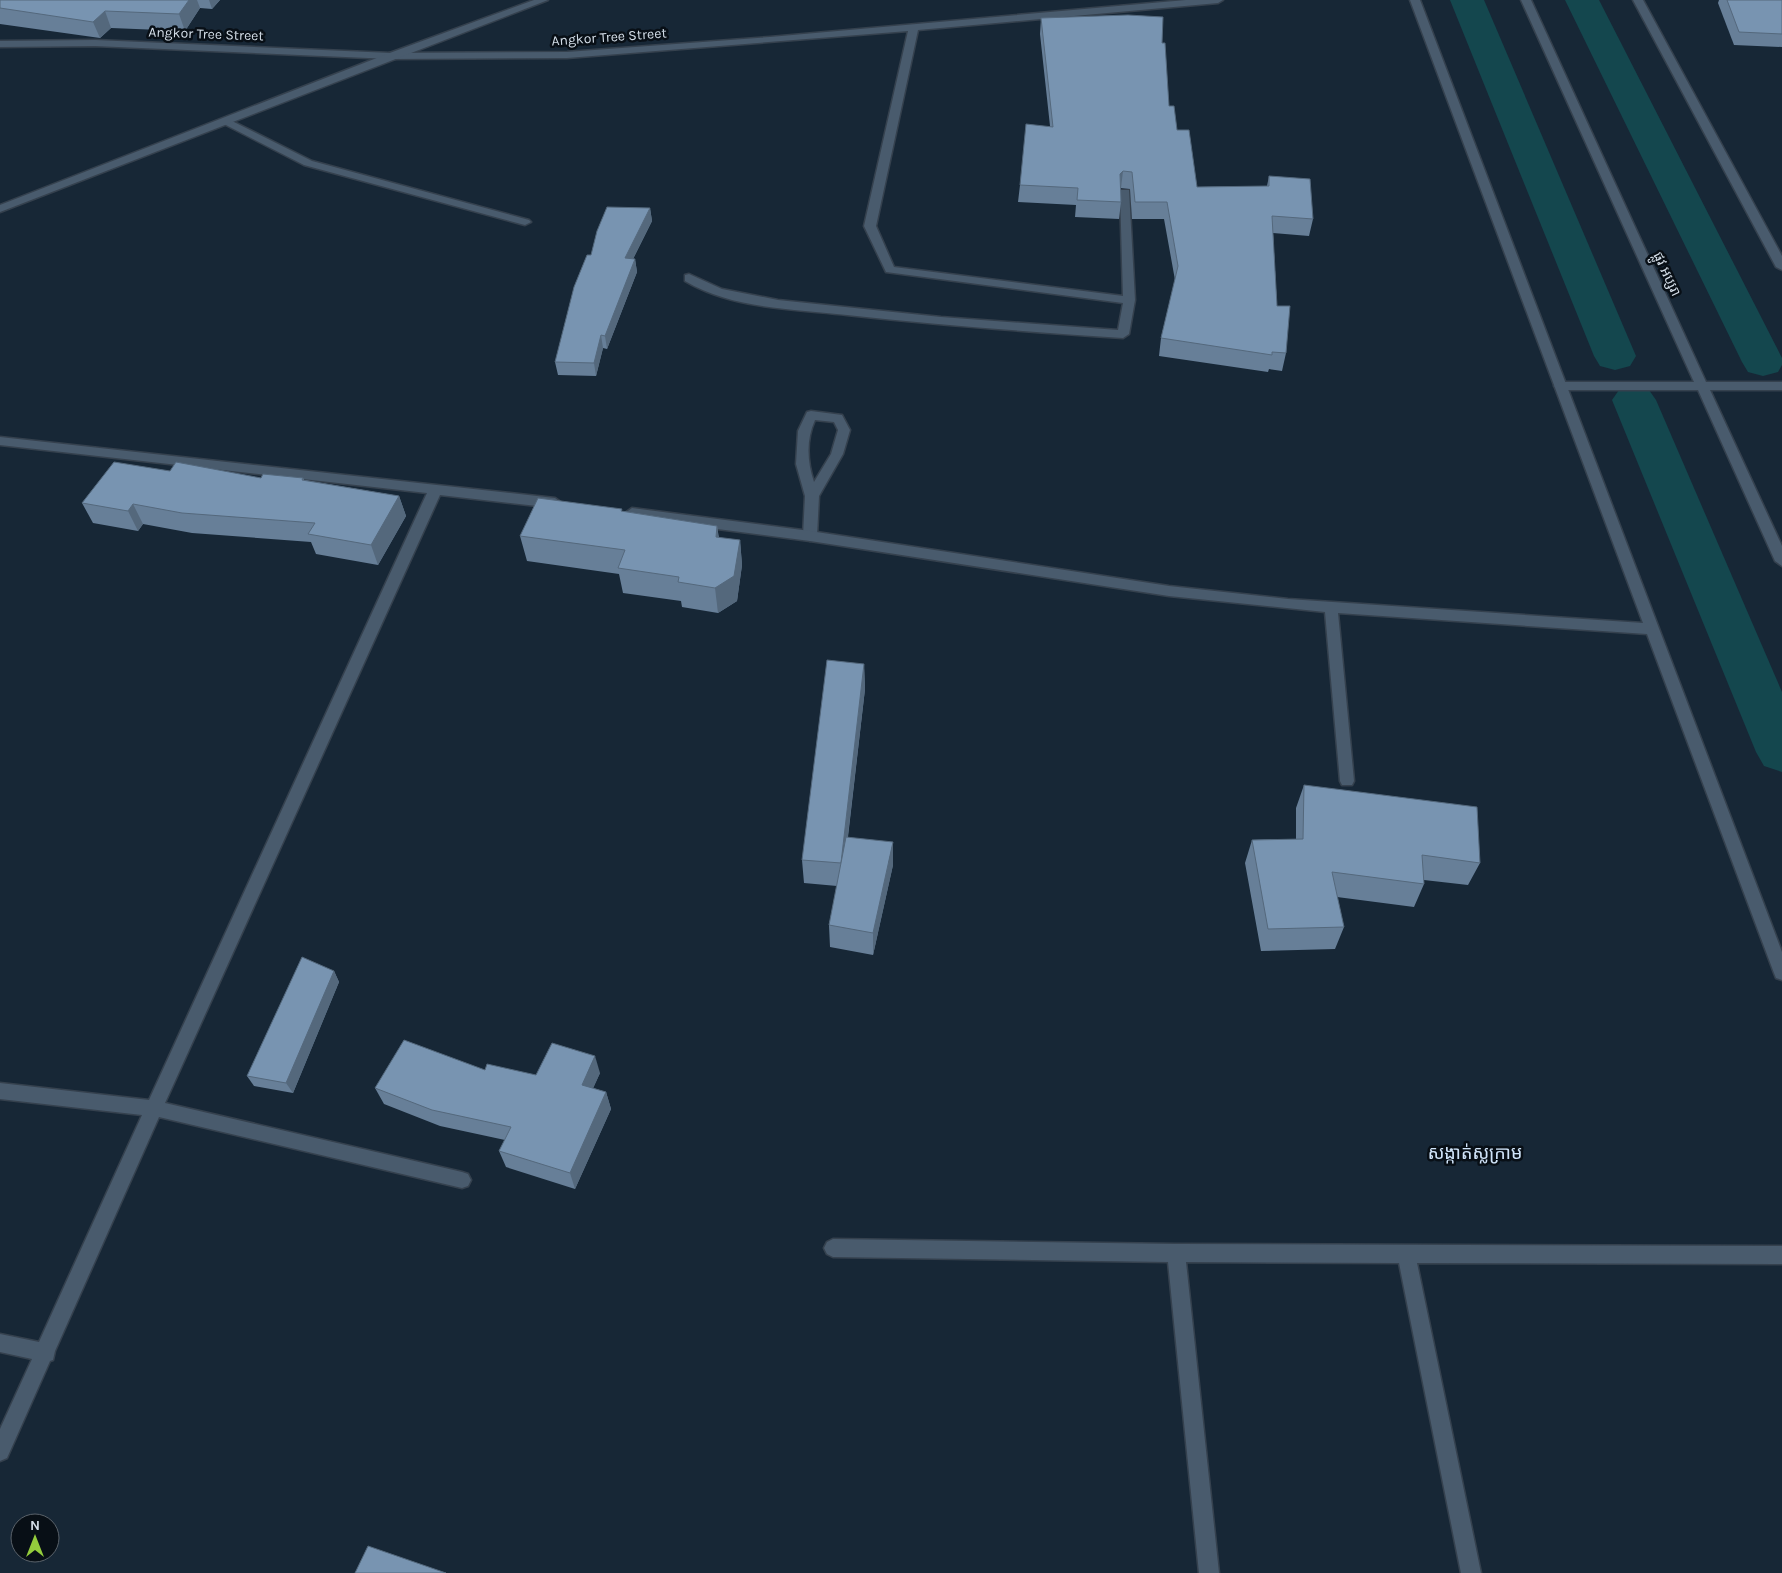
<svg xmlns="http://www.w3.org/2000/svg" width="1782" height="1573" font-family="Karla,'Noto Sans Khmer',sans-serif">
	<rect width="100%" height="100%" fill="#172736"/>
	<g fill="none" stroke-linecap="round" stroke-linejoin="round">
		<g fill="#14474e" fill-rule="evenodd">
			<polygon points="1450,0 1484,0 1636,356 1630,366 1615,370 1600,366 1594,356"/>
			<polygon points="1565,0 1599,0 1782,358 1782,365 1778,372 1763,376 1748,372 1742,362"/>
			<polygon points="1634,386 1649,390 1656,400 1782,692 1782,772 1764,766 1756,752 1612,400 1619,390"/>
		</g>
		<g stroke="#35414e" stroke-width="3">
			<g id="lane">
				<path d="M811,411L842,415L850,430L843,454L819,496L817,536L810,541L803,536L805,496L796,464L798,431L807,412ZM815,420L834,422L838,430L831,454L814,482C807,461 806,440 815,420Z"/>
				<polygon points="833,1239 1176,1244 1782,1246 1782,1264 1417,1263 1481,1573 1461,1573 1399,1263 1186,1262 1219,1573 1199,1573 1168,1262 833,1257 827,1254 824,1248 827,1242"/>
			</g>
		</g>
		<g stroke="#35414e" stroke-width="3">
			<g id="street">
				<path d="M1186,0H1223L1218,3L918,30L876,226L894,267L1123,296L1120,192L1121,190H1129L1135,300L1129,334L1123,338C1031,332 939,325 847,315C793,309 732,309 685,281V275L689,274L722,289L778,300L941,317L1118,330L1123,303L886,272L864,226L908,31L567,58L391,59L95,46L0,47V41L95,40L391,53L567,52L770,37Z"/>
				<polygon points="1410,0 1420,0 1782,952 1782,980 1776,978 1774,973 1647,634 1338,613 1354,781 1352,785 1342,785 1340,781 1325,612 1169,596 810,541 632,518 625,513 632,508 810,531 1169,586 1288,599 1643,623"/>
				<polygon points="1633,0 1643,0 1782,256 1782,270 1776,267"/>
				<polygon points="228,119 312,161 529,220 531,222 525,225 521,224 304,165 224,124 224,120"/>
				<polygon points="0,437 555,498 562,503 555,508 440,495 165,1103 462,1172 468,1174 471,1180 468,1186 462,1188 159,1117 55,1351 53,1360 50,1361 7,1458 0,1461 0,1429 32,1359 0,1352 0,1334 39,1342 142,1115 0,1099 0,1083 149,1100 427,493 0,445"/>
			</g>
		</g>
		<g stroke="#35414e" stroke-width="3">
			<g id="secondary">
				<polygon points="534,0 548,0 0,212 0,205 387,54"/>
				<polygon points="1521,0 1531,0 1706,382 1782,382 1782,390 1710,390 1782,546 1782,566 1775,561 1698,390 1560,390 1554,386 1560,382 1694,382"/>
			</g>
		</g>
		<use href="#lane" fill="#495b6d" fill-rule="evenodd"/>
		<use href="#street" fill="#495b6d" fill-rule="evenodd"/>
		<use href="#secondary" fill="#495b6d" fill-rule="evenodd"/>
	</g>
	<g fill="#677f98">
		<polygon points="0,0 220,0 212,9 200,8 185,31 111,28 100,38 0,24"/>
		<polygon points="1719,0 1782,0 1782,47 1734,45 1718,3"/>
		<polygon points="1041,18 1162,43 1169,106 1177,130 1197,187 1267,186 1269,176 1313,219 1309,236 1273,233 1277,306 1286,353 1282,371 1269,369 1268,372 1159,356 1161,338 1175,280 1164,219 1132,219 1130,189 1121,188 1121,202 1119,219 1075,217 1076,205 1018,202 1020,185 1050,126 1040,34"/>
		<polygon points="650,208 652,221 633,259 635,259 637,272 607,349 603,348 596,376 558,375 555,362 591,255"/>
		<polygon points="170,471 261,478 303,478 304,480 399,496 406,516 378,565 316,554 311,542 192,533 143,524 138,531 93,523 82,503"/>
		<polygon points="622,509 622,511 717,526 719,538 740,540 742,565 737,601 718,613 682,607 681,601 623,593 619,574 527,561 520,536"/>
		<polygon points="864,664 865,689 848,837 893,865 873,955 830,947 829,925 837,886 804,883 802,860"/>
		<polygon points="1304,785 1480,863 1468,885 1424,880 1424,884 1414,907 1337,897 1344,927 1335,949 1261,951 1245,863 1252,840 1296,839 1296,808"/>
		<polygon points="334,971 339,982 293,1093 254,1086 247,1076"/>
		<polygon points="600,1073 593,1088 606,1092 611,1109 575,1189 506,1167 499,1151 505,1140 440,1126 384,1104 375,1088 536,1075"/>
	</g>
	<g fill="#54687c">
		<polygon points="189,0 197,0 200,8 185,31 179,14"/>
		<polygon points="209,0 220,0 212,9"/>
		<polygon points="105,11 111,28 100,38 93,22"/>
		<polygon points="1123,171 1121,188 1120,174"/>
		<polygon points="650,208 652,221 627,271 625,258"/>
		<polygon points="635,259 637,272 607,349 605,336"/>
		<polygon points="601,335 603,348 596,376 594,363"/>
		<polygon points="399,496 406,516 378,565 371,545"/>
		<polygon points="133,504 143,524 138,531 128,511"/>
		<polygon points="717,526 720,551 716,537"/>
		<polygon points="740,540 742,565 737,601 718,613 715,588"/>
		<polygon points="864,664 865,689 842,886 841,863"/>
		<polygon points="893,842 893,865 873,955 873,933"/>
		<polygon points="334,971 339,982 293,1093 286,1083"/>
		<polygon points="595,1056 600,1073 587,1102 582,1085"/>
		<polygon points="606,1092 611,1109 575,1189 570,1173"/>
	</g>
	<g fill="#7894b1" stroke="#54687c">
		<polygon points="0,0 189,0 179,14 105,11 93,22 0,8"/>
		<polygon points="1727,0 1782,0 1782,34 1739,32"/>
		<polygon points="1128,15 1163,17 1162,43 1165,43 1169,106 1174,106 1177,130 1189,130 1197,187 1269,186 1269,176 1310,179 1313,219 1272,216 1277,306 1290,306 1286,353 1272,352 1272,355 1161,338 1178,266 1167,202 1135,202 1132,172 1123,171 1120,174 1121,202 1077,200 1078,188 1020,185 1026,124 1053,127 1041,18"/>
		<polygon points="607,207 650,208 625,258 635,259 605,336 601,335 594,363 555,362 574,287 587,255 591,255 597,231"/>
		<polygon points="114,462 170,471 176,462 261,478 263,474 303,478 302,480 399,496 371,545 308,534 315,523 182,513 133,504 128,511 82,503"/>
		<polygon points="538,498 622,509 621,511 717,526 716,537 740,540 734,576 715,588 678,582 679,577 618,568 625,550 520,536"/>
		<polygon points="827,660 864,664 841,863 802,860"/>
		<polygon points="1304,785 1477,807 1480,863 1422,855 1424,884 1332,872 1344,927 1268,929 1252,840 1303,839"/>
		<polygon points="846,837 893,842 873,933 829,925"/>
		<polygon points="302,957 334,971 286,1083 247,1076"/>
		<polygon points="404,1040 485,1070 487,1064 536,1075 552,1043 595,1056 582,1085 606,1092 570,1173 499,1151 511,1127 432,1110 375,1088"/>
		<polygon points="368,1546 446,1573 355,1573"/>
	</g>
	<g text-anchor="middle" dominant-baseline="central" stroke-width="5" stroke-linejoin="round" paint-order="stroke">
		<g font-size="14" fill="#d4dee8" stroke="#080f16">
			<text transform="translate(206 34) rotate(2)">Angkor Tree Street</text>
			<text transform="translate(609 37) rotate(-4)">Angkor Tree Street</text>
			<text transform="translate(1667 274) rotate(65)">ផ្លូវ អប្សរា</text>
		</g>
		<g font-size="18" fill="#d0e4f9" stroke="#080f16">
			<text x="1475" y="1153">សង្កាត់ស្លក្រាម</text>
		</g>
	</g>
	<g transform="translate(35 1538)"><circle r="24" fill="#080f16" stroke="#5a626a"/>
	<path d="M0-4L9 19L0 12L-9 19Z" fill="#94cc3c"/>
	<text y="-8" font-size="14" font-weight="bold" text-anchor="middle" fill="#d4dee8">N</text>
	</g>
</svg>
